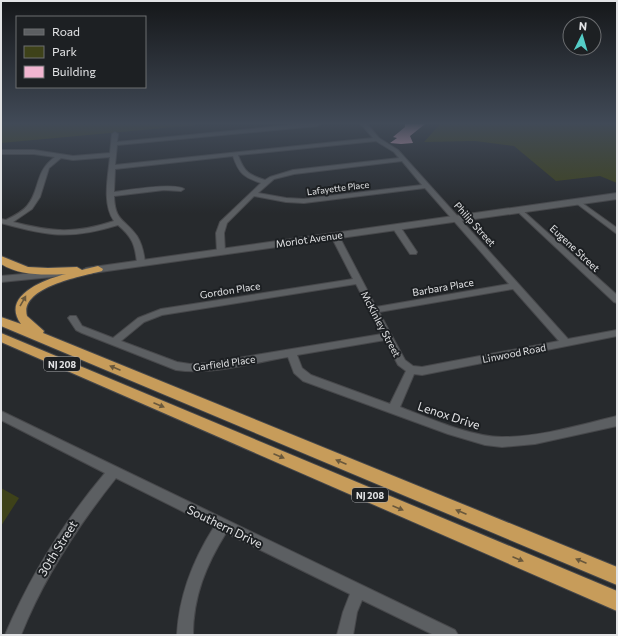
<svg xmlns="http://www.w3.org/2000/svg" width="618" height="636" font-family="Commissioner,sans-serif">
	<rect width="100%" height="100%" fill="#272a2d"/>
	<g fill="#3e4219">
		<polygon points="3,124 197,124 197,125 1,143 1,129"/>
		<polygon points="440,124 617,124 617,183 600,176 556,181 514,146 475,141 424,142"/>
		<polygon points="1,488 19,498 1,526"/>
	</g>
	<polygon fill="#f1b5d0" points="405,124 425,124 410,136 413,143 401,144 390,143 397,138 393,137 405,127"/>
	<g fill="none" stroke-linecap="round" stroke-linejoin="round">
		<g stroke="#47484b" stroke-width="2">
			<g id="street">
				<path d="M301,124H320L317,126L117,145L115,165L373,138L361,124H367L379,138L398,150L568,339L617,330V336L422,375L414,374L400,407C429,418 471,437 502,437C541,437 580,425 617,416V426L535,444L502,447L485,445L448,434L303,381L294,373L288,357C252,363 213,375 176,370L82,333L76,330L68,318L70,316H76L82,326L113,338L138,318L161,309L353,279L331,236L335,234L339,236L376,307L509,284L425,188L304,203L286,202L254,196L227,223L224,233L225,252L221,254L217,252L216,233L220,222L261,183C244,177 239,174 233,156L115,169L114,192C128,190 174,182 184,189L181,191L164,190L114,196C115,222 124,218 137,236C142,244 144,253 145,263L141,265L137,263C135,244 132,237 118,225C70,240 48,236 1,223V219L6,220C14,216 22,212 27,206C41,189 34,172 55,157L34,154H1V150H34L73,156L110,153L112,134L115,132L118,134L117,142ZM376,141L394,152L399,158L293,170L270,177L265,180C249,175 244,172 238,155ZM110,157C108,177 102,204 114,221C75,234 52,232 13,222L32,209L40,197L49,168L61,158L73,160ZM402,161L422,185L304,199L286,198L258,193L274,179L294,174ZM356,284L382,334L208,363L190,364L177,362L121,341L144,322L162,315ZM513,289L559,341L422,367L413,366L405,360L379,312ZM385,340L398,365L406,371L390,404L311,375L302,368L297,355Z"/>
				<polygon points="578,200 617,228 617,234 576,203 575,202"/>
				<polygon points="519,208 521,209 617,295 617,303 614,302 517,211 516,210"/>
				<polygon points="393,225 399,225 417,252 416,254 410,254 392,227"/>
				<path d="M1,411L455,630L458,635H434L362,600L357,612L353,635H337L343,612L350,594L226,533C206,565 193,597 193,635H177C179,596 193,560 214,527L116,478C77,527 44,577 21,635H5C31,574 63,523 105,473L1,420Z"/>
			</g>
		</g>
		<g stroke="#47484b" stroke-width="2">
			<g id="secondary">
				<polygon points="617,193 617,199 86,274 81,271 86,268"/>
				<polygon points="68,270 72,271 73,273 72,275 1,282 1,276"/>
			</g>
		</g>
		<g stroke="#47484b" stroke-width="2">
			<g id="highway">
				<path d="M1,256L28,267L48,268L77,267L82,270L98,266L103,269L102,271C83,276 19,287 27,316L44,331L43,333L617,567V585L1,326V317L21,324C0,296 45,279 66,274C44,275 20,276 1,264Z"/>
				<polygon points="1,333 617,591 617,611 1,342"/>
			</g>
		</g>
		<use href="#street" fill="#5c5f62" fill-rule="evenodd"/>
		<use href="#secondary" fill="#5c5f62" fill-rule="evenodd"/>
		<use href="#highway" fill="#c79c5a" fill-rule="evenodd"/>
	</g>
	<defs><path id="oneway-solid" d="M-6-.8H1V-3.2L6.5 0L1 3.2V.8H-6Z"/></defs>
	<g fill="#69583c">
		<use href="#oneway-solid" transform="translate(23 301) rotate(-60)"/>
		<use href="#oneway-solid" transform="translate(115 368) rotate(-157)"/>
		<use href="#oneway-solid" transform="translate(159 405) rotate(23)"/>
		<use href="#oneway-solid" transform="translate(279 456) rotate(23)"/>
		<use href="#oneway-solid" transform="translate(341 462) rotate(-157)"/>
		<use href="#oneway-solid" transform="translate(398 508) rotate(23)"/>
		<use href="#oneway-solid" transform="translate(461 512) rotate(-157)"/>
		<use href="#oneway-solid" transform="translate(518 559) rotate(23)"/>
		<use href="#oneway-solid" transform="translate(581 561) rotate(-157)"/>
	</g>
	<linearGradient id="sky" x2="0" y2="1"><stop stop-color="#151719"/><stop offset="0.58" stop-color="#414a57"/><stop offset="1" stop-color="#414a57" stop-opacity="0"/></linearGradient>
	<rect width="618" height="213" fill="url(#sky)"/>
	<g text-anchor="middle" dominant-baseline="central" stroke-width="4" stroke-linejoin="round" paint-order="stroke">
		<g font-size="9" fill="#e2e3e5" stroke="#1d2023">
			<text transform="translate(338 188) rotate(-7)">Lafayette Place</text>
		</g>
		<g fill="#1d2023" stroke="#a7a8ab" stroke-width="1">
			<rect x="44" y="357" width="36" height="14" rx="3"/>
			<rect x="352" y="488" width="36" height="14" rx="3"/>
		</g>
		<g font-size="9" font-weight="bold" fill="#e2e3e5">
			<text x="62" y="364">NJ 208</text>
			<text x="370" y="495">NJ 208</text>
		</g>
		<g font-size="10" fill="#e2e3e5" stroke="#1d2023">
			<text transform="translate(475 224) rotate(48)">Philip Street</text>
			<text transform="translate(309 239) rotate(-8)">Morlot Avenue</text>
			<text transform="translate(575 248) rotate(43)">Eugene Street</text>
			<text transform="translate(443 287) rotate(-10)">Barbara Place</text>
			<text transform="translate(230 290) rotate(-9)">Gordon Place</text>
			<text transform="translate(381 324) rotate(62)">McKinley Street</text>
			<text transform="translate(514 353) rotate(-11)">Linwood Road</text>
			<text transform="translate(224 363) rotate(-8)">Garfield Place</text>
		</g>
		<g font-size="12" fill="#e2e3e5" stroke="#1d2023">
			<text transform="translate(449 415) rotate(18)">Lenox Drive</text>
			<text transform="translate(225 526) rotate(26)">Southern Drive</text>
			<text transform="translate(57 548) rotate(-58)">30th Street</text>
		</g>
	</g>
	<rect width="618" height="636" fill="none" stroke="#e2e3e5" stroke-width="4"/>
	<rect x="16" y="16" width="130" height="72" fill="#1d2023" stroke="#6c6e71"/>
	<rect x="24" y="29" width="20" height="6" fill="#5c5f62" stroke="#6c6e71"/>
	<text x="52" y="36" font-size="12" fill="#e2e3e5">Road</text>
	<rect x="24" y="46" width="20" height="12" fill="#3e4219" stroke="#6c6e71"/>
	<text x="52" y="56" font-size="12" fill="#e2e3e5">Park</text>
	<rect x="24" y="66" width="20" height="12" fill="#f1b5d0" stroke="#6c6e71"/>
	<text x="52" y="76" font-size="12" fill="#e2e3e5">Building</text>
	<g transform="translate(582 36) rotate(5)"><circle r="19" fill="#1d2023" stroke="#6c6e71"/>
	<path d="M0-3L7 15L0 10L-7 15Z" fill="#54cdc7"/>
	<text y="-6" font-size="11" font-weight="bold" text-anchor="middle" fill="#e2e3e5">N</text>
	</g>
</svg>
